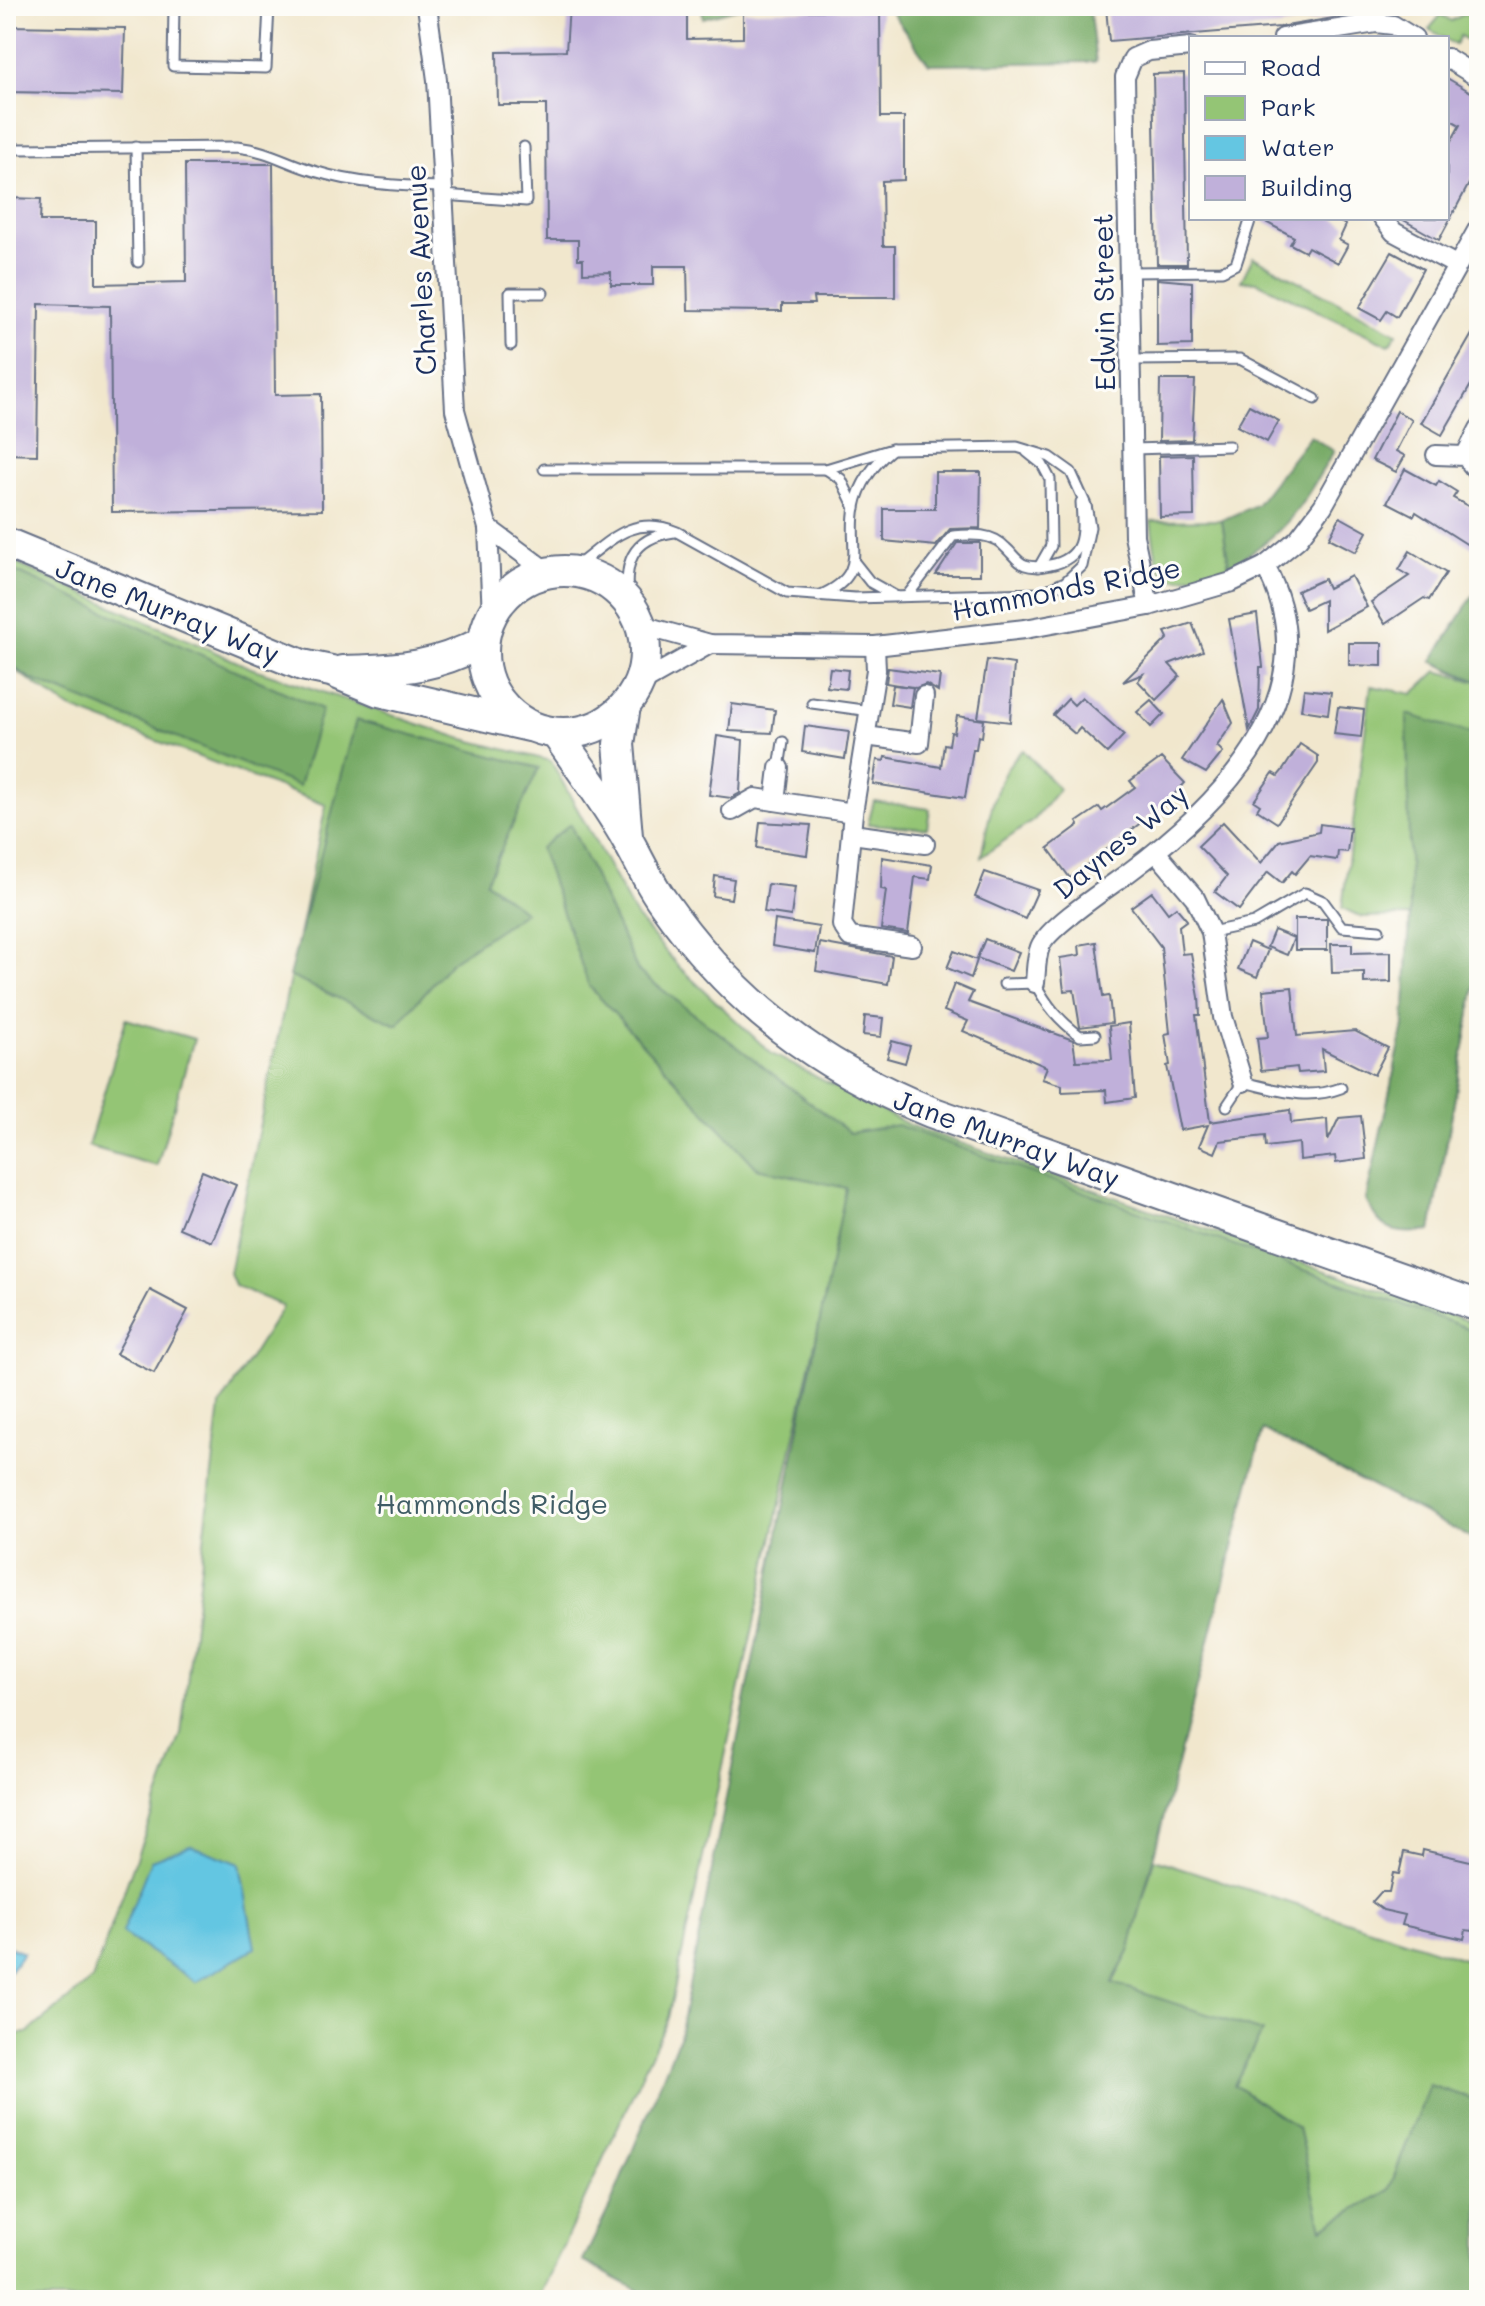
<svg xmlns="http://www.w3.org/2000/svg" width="1485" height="2306" font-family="Mali,sans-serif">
	<rect width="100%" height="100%" fill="#fdfcf7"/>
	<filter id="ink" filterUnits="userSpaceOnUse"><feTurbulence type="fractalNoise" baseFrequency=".0125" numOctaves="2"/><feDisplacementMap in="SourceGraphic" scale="16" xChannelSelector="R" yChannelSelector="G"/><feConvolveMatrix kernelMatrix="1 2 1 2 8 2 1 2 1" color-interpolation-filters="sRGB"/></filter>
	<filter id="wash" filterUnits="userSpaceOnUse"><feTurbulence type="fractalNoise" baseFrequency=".006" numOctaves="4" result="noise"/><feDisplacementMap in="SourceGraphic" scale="32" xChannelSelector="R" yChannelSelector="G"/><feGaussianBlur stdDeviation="1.8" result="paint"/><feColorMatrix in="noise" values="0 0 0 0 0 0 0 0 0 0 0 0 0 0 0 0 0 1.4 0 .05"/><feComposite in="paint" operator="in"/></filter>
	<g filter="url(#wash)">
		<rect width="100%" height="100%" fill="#f1e7cd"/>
		<g fill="#94c575" stroke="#587a6a" stroke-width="2">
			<polygon points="1479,6 1479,47 1460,36 1455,45 1429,29 1441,15 1451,21"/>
			<polygon points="1253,257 1397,333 1389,345 1257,282 1241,281"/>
			<path d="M1222,520L1229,566C1163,583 1160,594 1151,521Z"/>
			<polygon points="6,559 251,668 460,738 551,761 637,918 679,967 772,1054 909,1125 1479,1325 1479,1542 847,1196 668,2018 538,2300 6,2300 6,2035 27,2033 92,1980 181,1734 220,1406 283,1306 234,1285 229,1273 326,805 70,708 6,664"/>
			<path d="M1479,587V963L1431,1231C1394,1234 1383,1234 1366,1200L1404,1026L1410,916L1361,917L1342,908L1371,686L1413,694L1437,671L1473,681L1432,661Z"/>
			<path d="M1023,750L1059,789L1034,820L981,857C988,824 995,771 1023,750Z"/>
			<polygon points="874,801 930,809 927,828 868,824"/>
			<polygon points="126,1019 194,1039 157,1166 88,1146"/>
			<polygon points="1154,1859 1479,1964 1479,2101 1429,2085 1389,2190 1321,2228 1298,2128 1234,2085 1261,2032 1112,1984 1129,1952"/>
		</g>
		<g fill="#7a6" stroke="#496c62" stroke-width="2">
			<polygon points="702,6 747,6 703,18"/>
			<polygon points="887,6 1089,6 1096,62 929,64"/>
			<path d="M1310,436L1334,451C1299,509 1290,531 1229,566L1222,520L1256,505Z"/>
			<polygon points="6,567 322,709 299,786 31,679 6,662"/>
			<polygon points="1479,587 1479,682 1432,661"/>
			<path d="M1407,714L1469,733L1479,728V963L1431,1231C1394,1234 1383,1234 1366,1200L1404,1026L1410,916Z"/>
			<polygon points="356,720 539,768 486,882 525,912 452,961 397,1025 289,976"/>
			<polygon points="570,824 638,971 850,1133 897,1125 1479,1332 1479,1542 1263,1430 1129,1952 1112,1983 1262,2032 1234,2085 1298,2128 1322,2228 1389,2190 1429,2085 1479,2101 1479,2300 656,2300 583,2261 610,2206 679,2037 846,1188 757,1168 589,986 540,848"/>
		</g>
		<g fill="#64c6e2" stroke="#407aa0" stroke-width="2">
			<polygon points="190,1845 240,1864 255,1948 196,1982 122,1933 151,1860"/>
			<polygon points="6,1945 23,1953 6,1976"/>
		</g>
		<g id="blocks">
			<g fill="#c0b0da">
				<polygon points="569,6 687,6 687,39 743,38 743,11 880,10 881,117 904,117 904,180 882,181 883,246 895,246 895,297 813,297 814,304 782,304 782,311 688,310 687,266 653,266 653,285 611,285 611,272 583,273 583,259 578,259 578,240 547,240 546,105 498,105 497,52 566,51"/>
				<polygon points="1356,6 1357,14 1280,27 1109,41 1106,7"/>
				<polygon points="6,26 125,28 123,94 6,92"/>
				<polygon points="1184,73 1187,264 1157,264 1153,74"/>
				<polygon points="1447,78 1479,97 1479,165 1439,240 1400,218 1447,218 1447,149 1460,125 1447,118"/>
				<polygon points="185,164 273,164 275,395 321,394 322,510 112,512 110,306 39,304 37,455 6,454 6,198 41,199 40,221 96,221 96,284 186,282"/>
				<polygon points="1258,218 1333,218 1346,225 1339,240 1348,245 1338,263 1308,247 1305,252 1290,244 1294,237"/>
				<polygon points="1392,252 1423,269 1397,317 1387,311 1381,320 1359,308"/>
				<polygon points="1157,279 1192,282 1192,345 1157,346"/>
				<polygon points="1479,322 1479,371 1442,435 1421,423"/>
				<polygon points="1160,380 1195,380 1192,440 1159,441"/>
				<polygon points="1249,405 1279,421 1267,442 1237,426"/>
				<polygon points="1397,411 1412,420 1396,451 1405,456 1396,472 1372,460"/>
				<polygon points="1193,455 1194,516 1160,517 1159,456"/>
				<polygon points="1405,469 1436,486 1439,481 1457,492 1453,498 1479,512 1479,552 1416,512 1414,516 1387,502"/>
				<polygon points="935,472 981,472 980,528 950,529 936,546 884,541 884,509 935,509"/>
				<polygon points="1340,517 1367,532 1356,552 1329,538"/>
				<polygon points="957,543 980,543 980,575 936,575"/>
				<polygon points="1410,551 1446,573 1429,600 1424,598 1385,624 1371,602 1409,576 1399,570"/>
				<polygon points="1351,576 1367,607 1324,630 1324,600 1305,609 1297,591 1324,579 1328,588"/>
				<polygon points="1257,614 1263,667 1260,667 1259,710 1249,730 1229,619"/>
				<polygon points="1192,623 1203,651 1169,664 1180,676 1156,700 1138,681 1143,674 1123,682 1168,638 1165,632"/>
				<polygon points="1349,643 1382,643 1382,666 1349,665"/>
				<polygon points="987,660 1014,664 1010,722 978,718"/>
				<polygon points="830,668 848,670 846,689 827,687"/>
				<polygon points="888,668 940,675 938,691 926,684 916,688 886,683"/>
				<polygon points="893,685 913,687 910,707 890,704"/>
				<polygon points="1304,689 1331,692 1328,714 1301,710"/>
				<polygon points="1082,697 1124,735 1107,753 1080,728 1075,734 1053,715 1068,699 1074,705"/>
				<polygon points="1223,699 1233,723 1217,746 1223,752 1206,773 1182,760"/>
				<polygon points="1151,700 1164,714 1151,727 1137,712"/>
				<polygon points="732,704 775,710 772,733 729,731"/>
				<polygon points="1338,707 1364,710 1361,737 1334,734"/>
				<polygon points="957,716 984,720 982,737 978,736 976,749 973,749 965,798 873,784 877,760 884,761 885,757 941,767 944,744 949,745 951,732 954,733"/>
				<polygon points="805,726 849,732 845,759 802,752"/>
				<polygon points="717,736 743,740 740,793 731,798 709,795"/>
				<polygon points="1300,744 1318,756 1318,763 1277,823 1257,810 1260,805 1254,801 1273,773 1278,776 1283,770"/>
				<polygon points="1161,758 1185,783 1166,803 1070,878 1048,848 1079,825 1077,822 1099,807 1102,811 1135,787 1130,781"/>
				<polygon points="760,822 811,825 807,855 757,848"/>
				<polygon points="1223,822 1261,863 1279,841 1319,832 1320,824 1350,828 1347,852 1338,851 1337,860 1310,856 1295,874 1292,871 1282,883 1268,872 1239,910 1215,892 1227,876 1198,846"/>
				<polygon points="882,857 932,865 930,879 915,877 908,933 881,929 886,890 881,889"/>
				<polygon points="985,872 1038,890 1025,919 975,897"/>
				<polygon points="715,876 734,879 731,899 713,896"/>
				<polygon points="768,884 795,887 791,916 764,912"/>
				<polygon points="1152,892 1168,913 1176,907 1187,920 1179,926 1182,954 1191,953 1199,997 1200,1015 1196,1015 1210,1122 1290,1110 1291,1123 1327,1119 1328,1141 1339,1118 1361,1116 1366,1159 1336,1163 1335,1156 1300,1160 1299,1143 1266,1147 1265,1136 1220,1141 1215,1153 1199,1146 1208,1125 1180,1130 1167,1066 1170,1065 1165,1034 1170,1033 1161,947 1131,907"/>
				<rect x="1295" y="919" width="32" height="31"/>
				<polygon points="775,920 819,927 815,953 772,946"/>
				<polygon points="1274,930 1294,938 1287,955 1267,947"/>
				<polygon points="985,939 1019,952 1011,971 977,958"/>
				<polygon points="1096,942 1103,997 1109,996 1112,1023 1080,1027 1074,990 1064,991 1060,958 1080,955 1079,945"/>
				<polygon points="1249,942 1268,950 1257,977 1238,969"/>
				<polygon points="820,943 892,956 888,984 816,971"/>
				<polygon points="1331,944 1352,944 1352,953 1391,952 1391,982 1364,983 1364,972 1332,973"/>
				<polygon points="954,951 977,960 971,978 947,968"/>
				<polygon points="954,984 973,992 968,1002 1073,1040 1076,1061 1112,1060 1109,1026 1129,1023 1135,1098 1107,1102 1106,1090 1062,1092 1062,1085 1042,1079 1047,1067 963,1031 968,1021 944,1011"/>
				<polygon points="1292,987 1297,1036 1355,1031 1388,1048 1374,1075 1322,1049 1324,1071 1298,1073 1297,1067 1261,1071 1257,1038 1268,1037 1263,990"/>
				<polygon points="865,1016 883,1018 881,1037 863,1035"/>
				<polygon points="892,1041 910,1046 905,1063 887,1058"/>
				<polygon points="202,1171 236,1185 212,1242 179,1228"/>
				<polygon points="150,1290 188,1310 154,1373 116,1354"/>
				<polygon points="1423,1850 1479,1863 1479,1906 1473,1931 1466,1930 1464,1939 1402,1925 1405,1915 1383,1910 1372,1902 1381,1892 1389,1892 1393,1873 1399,1874 1404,1852 1422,1856"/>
			</g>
		</g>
	</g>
	<g filter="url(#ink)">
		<use href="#blocks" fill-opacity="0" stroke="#666f85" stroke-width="2"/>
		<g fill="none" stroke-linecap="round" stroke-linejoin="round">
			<g stroke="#666f85" stroke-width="13">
				<g id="service">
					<polyline points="174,6 173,66 266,68 269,6"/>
					<polyline points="136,147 138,262"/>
					<path d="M18,149L237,147C271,151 283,162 314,171C356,184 399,186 443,187"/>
					<polyline points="443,195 526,201 524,147"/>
					<polyline points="1132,272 1222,271 1236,264 1251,218"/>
					<polyline points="511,345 510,293 543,293"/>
					<polyline points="1133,360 1240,359 1315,399"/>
					<polyline points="1134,449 1229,446"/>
					<polyline points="1027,452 1042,464 1050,479 1051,546 1039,567"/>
					<path d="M544,469H826L892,449L1017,447L1050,457L1071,472L1086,505L1090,527L1082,566L1065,582L1040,593L855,598L787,593L677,532C629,512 606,546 570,571"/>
					<polyline points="826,469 841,479 855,508"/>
					<polyline points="855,563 870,582 895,596"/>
					<path d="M819,596C871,574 847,548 855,507C859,484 875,463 892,449"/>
					<path d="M907,596L953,536C972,534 993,533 1006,548C1012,553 1017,562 1025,565C1033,568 1041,567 1050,565C1086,558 1083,533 1081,502"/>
					<path d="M629,604C623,565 630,538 674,532"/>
					<polyline points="812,703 870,711"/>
					<polyline points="779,768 783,742"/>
					<polyline points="1211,932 1254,923 1305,893 1323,901 1342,927 1379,930"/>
					<path d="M1004,984L1035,983C1047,1006 1059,1020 1080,1036L1095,1035"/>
					<path d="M1227,1106L1243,1082C1278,1090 1306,1101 1341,1088"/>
				</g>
			</g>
			<g stroke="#666f85" stroke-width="22">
				<g id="minor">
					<polyline points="427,6 437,80 455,410 488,528 492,616"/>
					<polyline points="1283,38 1376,23 1393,25 1414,38"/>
					<polyline points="1447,58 1479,78"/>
					<polyline points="1383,218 1394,232 1456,265"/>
					<polyline points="1436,455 1465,456 1479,474"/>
					<polyline points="1465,456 1479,429"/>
					<polyline points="488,528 549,573"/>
					<polyline points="1149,606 1134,536 1125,77 1133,58 1149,51 1191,47"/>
					<polyline points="641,625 710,644 875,646 1025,629 1149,606 1232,582 1265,566 1298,539 1323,506 1479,227"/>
					<polyline points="875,646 876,670 853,813 842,925 850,937 912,946"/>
					<polyline points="639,684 710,644"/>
					<polyline points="865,736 919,743 924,696"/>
					<polyline points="775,801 779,768"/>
					<polyline points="732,811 755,798 853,813"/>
					<polyline points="852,834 925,844"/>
					<polyline points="1156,852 1195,898 1211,932 1223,1017 1243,1082"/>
					<path d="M1035,983C1036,972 1036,957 1040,947C1048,927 1109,887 1128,873C1223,803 1333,691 1265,566"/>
				</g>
			</g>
			<g stroke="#666f85" stroke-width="34">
				<g id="primary">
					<polyline points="6,543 302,665 331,671 379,691 529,726"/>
					<circle cx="564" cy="652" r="81"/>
					<path d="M343,671C400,669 431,669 483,642"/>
					<polyline points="625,706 619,744 627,836"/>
					<path d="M556,733C580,768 606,802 627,839C639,860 649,883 663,902C734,1003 817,1066 931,1112L1479,1306"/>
				</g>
			</g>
			<use href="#service" stroke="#fff" stroke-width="9"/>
			<use href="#minor" stroke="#fff" stroke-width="18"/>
			<use href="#primary" stroke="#fff" stroke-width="30"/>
		</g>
	</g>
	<g text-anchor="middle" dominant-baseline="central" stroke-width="6" stroke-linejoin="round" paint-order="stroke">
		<g font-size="28" fill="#1b2f5e" stroke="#fdfcf7">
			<text transform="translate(420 270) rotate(-93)">Charles Avenue</text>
			<text transform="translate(1103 302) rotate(-91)">Edwin Street</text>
			<text transform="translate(1066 588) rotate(-11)">Hammonds Ridge</text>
			<text transform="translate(168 610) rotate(22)">Jane Murray Way</text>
			<text transform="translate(1120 841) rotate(-39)">Daynes Way</text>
			<text transform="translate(1007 1138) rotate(20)">Jane Murray Way</text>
		</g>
		<g font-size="28" fill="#3f5c65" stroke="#fdfcf7">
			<text x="492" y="1503">Hammonds Ridge</text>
		</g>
	</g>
	<rect width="1485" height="2306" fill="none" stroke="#fdfcf7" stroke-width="32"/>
	<rect x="1189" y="36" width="260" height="184" fill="#fdfcf7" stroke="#a3aaba" stroke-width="2"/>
	<rect x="1205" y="62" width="40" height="12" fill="#ffffff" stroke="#a3aaba" stroke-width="2"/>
	<text x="1261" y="76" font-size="24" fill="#1b2f5e">Road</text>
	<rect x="1205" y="96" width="40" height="24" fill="#94c575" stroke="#a3aaba" stroke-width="2"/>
	<text x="1261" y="116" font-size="24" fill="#1b2f5e">Park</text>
	<rect x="1205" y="136" width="40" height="24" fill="#64c6e2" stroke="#a3aaba" stroke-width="2"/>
	<text x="1261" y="156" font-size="24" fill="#1b2f5e">Water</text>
	<rect x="1205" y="176" width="40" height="24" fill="#c0b0da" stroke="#a3aaba" stroke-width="2"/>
	<text x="1261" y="196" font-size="24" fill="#1b2f5e">Building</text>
</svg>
